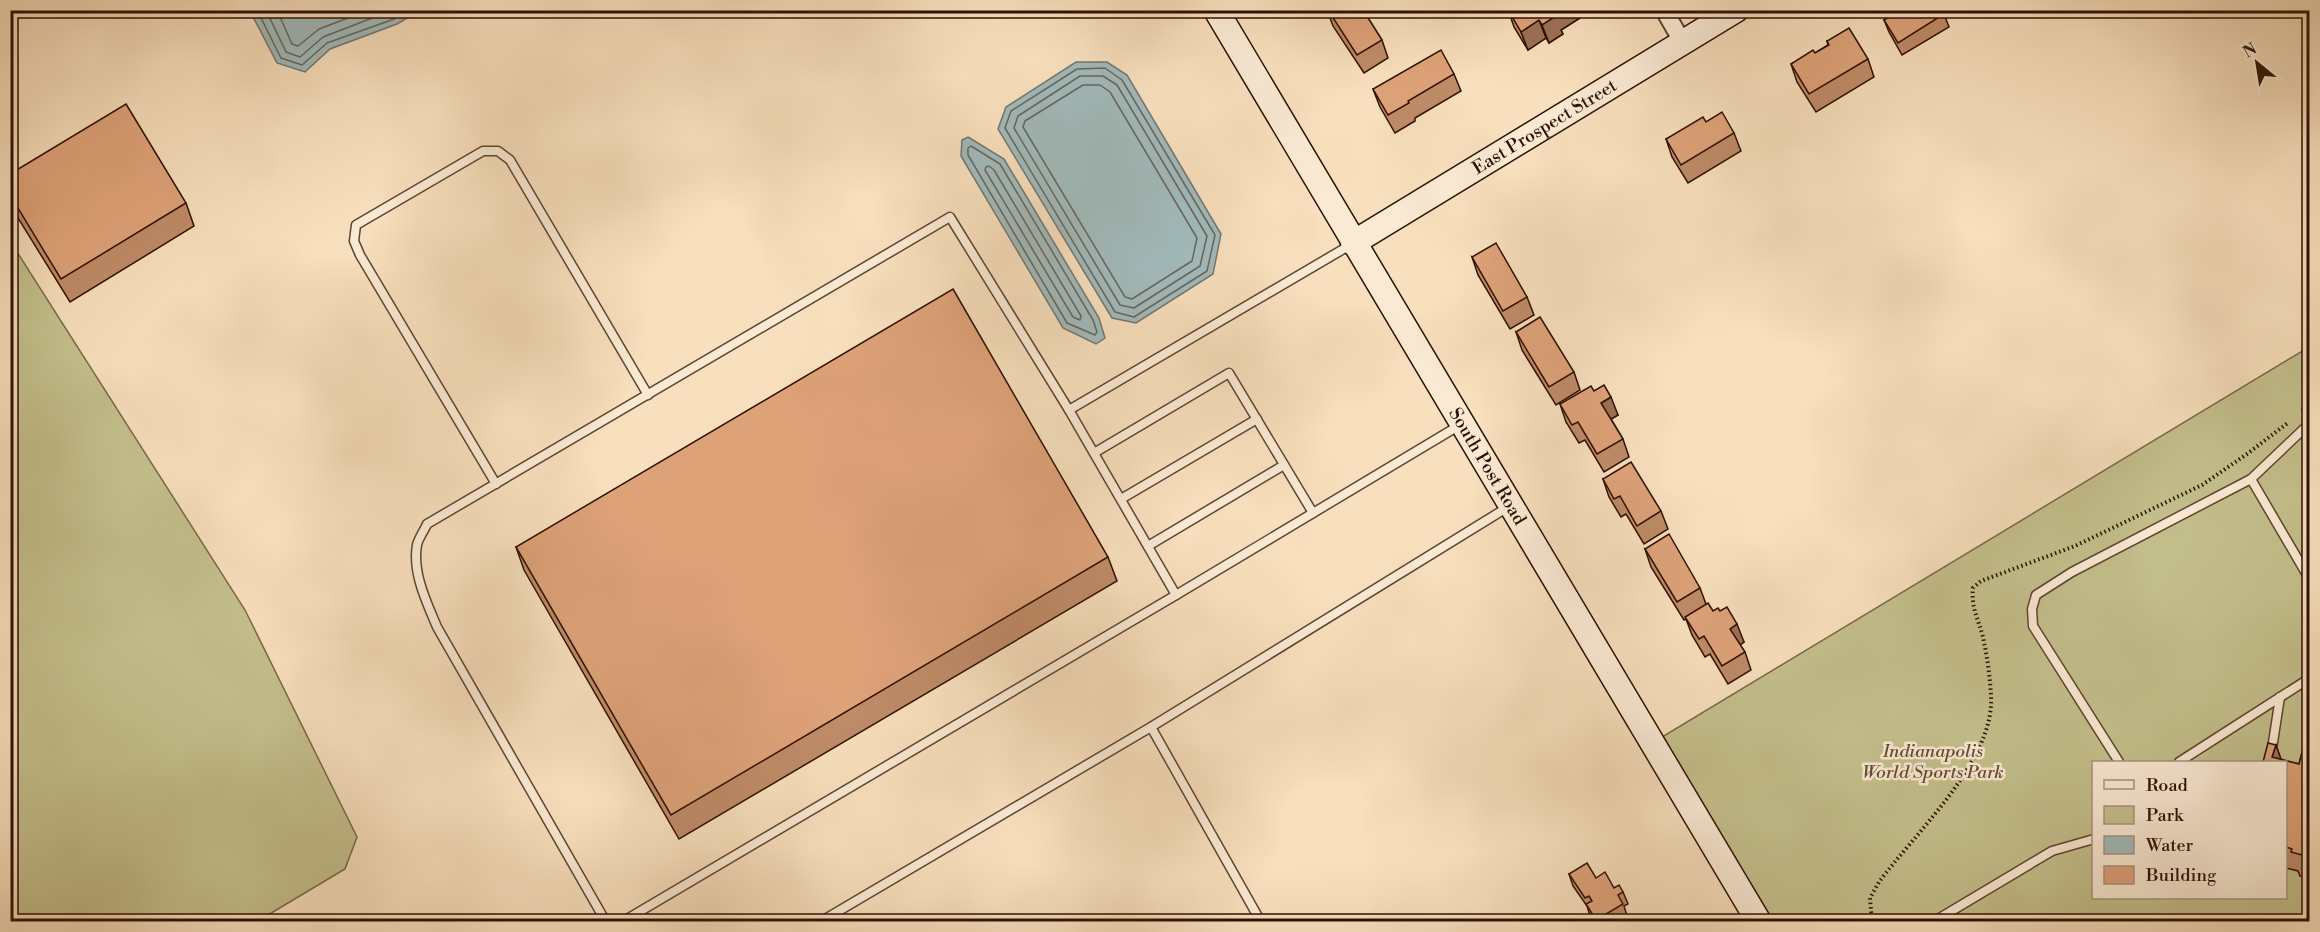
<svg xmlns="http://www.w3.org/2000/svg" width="2320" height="932" font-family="'Libre Bodoni',serif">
	<rect width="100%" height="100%" fill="#f8dfbd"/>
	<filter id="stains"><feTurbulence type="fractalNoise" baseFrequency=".00333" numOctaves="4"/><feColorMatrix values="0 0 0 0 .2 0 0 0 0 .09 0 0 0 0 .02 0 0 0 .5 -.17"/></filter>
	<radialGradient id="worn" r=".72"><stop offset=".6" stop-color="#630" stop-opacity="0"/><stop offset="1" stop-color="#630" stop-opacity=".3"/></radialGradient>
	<g fill="#c4c08d" stroke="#796847" stroke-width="1.5" fill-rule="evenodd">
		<polygon points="10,241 245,610 357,837 345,869 258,921 11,921"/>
		<path d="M2309,347V921H1773L1662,737ZM2094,762H2286V898H2094Z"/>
	</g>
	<g fill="#a1babb" stroke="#737671" stroke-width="1.5">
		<polygon points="250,11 419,11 397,24 330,49 305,72 277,63"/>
		<polygon points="1076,62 1107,62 1127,75 1221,234 1213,274 1136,323 1112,318 998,129 1006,107"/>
		<polygon points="968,137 1004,159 1099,318 1105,338 1096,344 1063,328 961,156 962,140"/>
	</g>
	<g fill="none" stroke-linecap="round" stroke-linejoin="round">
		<g stroke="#68655e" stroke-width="1.5">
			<polyline points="257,10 281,58 302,65 327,43 394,19 408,10"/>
			<polyline points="266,10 286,52 300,57 323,37 393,10"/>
			<polyline points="277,10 292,44 298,46 319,29 369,10"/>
			<polygon points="1105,68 1122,80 1215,235 1207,271 1134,317 1115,312 1005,128 1011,111 1077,69"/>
			<polygon points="1080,76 1103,76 1117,85 1207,236 1200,266 1134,308 1120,305 1014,128 1018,116"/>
			<polygon points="1083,85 1100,85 1110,92 1197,238 1192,261 1132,299 1125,297 1023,127 1025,121"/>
			<polygon points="971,146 1000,164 1093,320 1097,332 1095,335 1067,323 968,155 968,148"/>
			<polygon points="989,166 994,170 1081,316 1080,320 1073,317 985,170 986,167"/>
		</g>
		<g stroke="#604430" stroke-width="11">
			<g id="lane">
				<polyline points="1352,244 1069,410 1176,595 1460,425"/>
				<polyline points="1094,453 1229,373 1313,513"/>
				<polyline points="2251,479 2310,423"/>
				<polyline points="496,484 360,255 354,241 356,225 483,151 498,151 510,160 648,395"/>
				<polyline points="1121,499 1257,419"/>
				<polyline points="1148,546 1284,465"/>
				<polyline points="1151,727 1261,922"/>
				<polyline points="2119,762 2033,626 2032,609 2036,595 2072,572 2251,479 2310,580"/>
				<polyline points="2179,762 2310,678"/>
				<polyline points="2270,762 2280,697"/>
				<path d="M606,922L437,627C427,603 412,573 417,545C418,539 424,531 427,524L950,217L1069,410"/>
				<polyline points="622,922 1176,595"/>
				<polyline points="820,922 1151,727 1508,507"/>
				<polyline points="1933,922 2052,851 2094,839"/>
			</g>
		</g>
		<g stroke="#604430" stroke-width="20">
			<polyline id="street" points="1664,10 1683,43"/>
		</g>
		<g stroke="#2e1001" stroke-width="27">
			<g id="secondary">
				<path id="s1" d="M1216,10L1759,922"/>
				<path id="s2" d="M1353,243L1736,10"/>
			</g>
		</g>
		<g stroke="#2e1001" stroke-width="4" stroke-dasharray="1.5 3" stroke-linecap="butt">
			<polyline points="2302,411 2310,404"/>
			<path d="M1872,922L1870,898L1879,882C1915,833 1995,760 1991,696C1990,676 1987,656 1983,637C1978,618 1971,608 1973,588L1981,581L2075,546L2202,485L2247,454L2289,422"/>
		</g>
		<use href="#lane" stroke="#faead4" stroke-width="8"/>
		<use href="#street" stroke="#faead4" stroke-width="16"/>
		<use href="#secondary" stroke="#faead4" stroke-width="24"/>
	</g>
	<g fill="#bf8b68" stroke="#2e1001" stroke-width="1.5">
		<polygon points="1327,10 1363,10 1382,40 1388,58 1364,73 1333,26"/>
		<polygon points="1508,10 1580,18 1561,30 1563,34 1549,43 1546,38 1528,50 1514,27"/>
		<polygon points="1944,14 1949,27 1902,55 1889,32 1884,20"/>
		<polygon points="1827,41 1868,59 1874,77 1816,112 1797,82 1791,64 1815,53 1828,45"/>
		<polygon points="1454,74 1461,91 1415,118 1415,121 1395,133 1380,107 1373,89"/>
		<polygon points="1706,122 1734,133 1741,151 1688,183 1672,157 1666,139"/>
		<polygon points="10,174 186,203 194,226 70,302 10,205"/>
		<polygon points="1472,257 1527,297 1534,315 1510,329 1478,275"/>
		<polygon points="1516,332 1574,372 1580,390 1556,405 1522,350"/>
		<polygon points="1594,391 1618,415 1611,419 1623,439 1629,457 1604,472 1585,440 1579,443 1566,422 1560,404"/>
		<polygon points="1603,479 1661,511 1668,529 1644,544 1626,514 1621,517 1609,497"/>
		<polygon points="516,547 1108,557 1117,581 679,839 524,570"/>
		<polygon points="1645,549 1700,588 1706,604 1744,642 1740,645 1745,652 1751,670 1728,684 1710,654 1705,657 1692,635 1686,619 1684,620 1651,567"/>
		<polygon points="2310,723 2310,878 2300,876 2298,871 2286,868 2286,762 2263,762 2276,745 2281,760 2299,764"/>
		<polygon points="1569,874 1596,878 1623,892 1628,904 1624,906 1627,916 1618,921 1594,921 1590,916 1587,906 1573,886"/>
	</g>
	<g fill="#9b7155" stroke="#2e1001" stroke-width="1.5">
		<polygon points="1558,10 1578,10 1580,18 1561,30 1563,34 1549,43 1542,25 1554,13"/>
		<polygon points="1539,20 1546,38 1528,50 1521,32"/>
		<polygon points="1611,397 1618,415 1608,421 1601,403"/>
		<polygon points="1737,624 1744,642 1737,647 1730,629"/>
		<polygon points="2276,745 2282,762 2272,757"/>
		<polygon points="2307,852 2310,860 2310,867 2306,856"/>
	</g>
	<g fill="#dea279" stroke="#2e1001" stroke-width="1.5">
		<polygon points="1328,10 1363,10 1382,40 1357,55"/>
		<polygon points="1508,10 1558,10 1554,13 1556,16 1542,25 1539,20 1521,32"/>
		<polygon points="1900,10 1942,10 1944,14 1898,43 1884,20"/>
		<polygon points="1849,28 1868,59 1809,94 1791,64 1813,50 1815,53 1829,45 1827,41"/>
		<polygon points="1441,50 1454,74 1408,101 1409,103 1388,115 1373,89"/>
		<polygon points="126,104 186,203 61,279 10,195 10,174"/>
		<polygon points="1722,112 1734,133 1681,165 1666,139 1703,117 1706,122"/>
		<polygon points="1496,243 1527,297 1503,311 1472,257"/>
		<polygon points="953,289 1108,557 671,815 516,547"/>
		<polygon points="1540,317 1574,372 1549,387 1516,332"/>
		<polygon points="1604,385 1611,397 1601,403 1623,439 1597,454 1578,422 1572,425 1560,404 1591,386 1594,391"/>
		<polygon points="1631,462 1661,511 1637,526 1620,496 1614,499 1603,479"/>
		<polygon points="1669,534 1700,588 1677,602 1645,549"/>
		<polygon points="1708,603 1713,611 1718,608 1720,611 1727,607 1737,624 1730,629 1745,652 1722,666 1704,636 1699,639 1685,617"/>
		<polygon points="2310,723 2310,853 2307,852 2306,856 2291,852 2292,849 2286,847 2286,762 2263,762 2268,743 2276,745 2272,757 2299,764"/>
		<polygon points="1587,863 1596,878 1605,872 1614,888 1619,885 1623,892 1618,895 1623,904 1596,920 1586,904 1592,901 1589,896 1585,898 1569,874"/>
	</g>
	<g text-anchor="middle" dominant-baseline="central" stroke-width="5" stroke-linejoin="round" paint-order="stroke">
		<g font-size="18" fill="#2e1001" stroke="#faead4">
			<text stroke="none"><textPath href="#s2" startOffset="224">East Prospect Street</textPath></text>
			<text stroke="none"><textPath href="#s1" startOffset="531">South Post Road</textPath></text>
		</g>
		<g font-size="18" font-style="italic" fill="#624e32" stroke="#faead4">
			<text x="1933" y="751">Indianapolis<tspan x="1933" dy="21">World Sports Park</tspan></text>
		</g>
	</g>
	<rect width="2320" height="932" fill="none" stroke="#f8dfbd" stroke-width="36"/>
	<rect x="12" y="12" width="2296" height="908" fill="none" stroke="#2e1001" stroke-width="3"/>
	<rect x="18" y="18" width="2284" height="896" fill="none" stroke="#2e1001" stroke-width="1.5"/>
	<rect x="2092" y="761" width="195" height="138" fill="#faead4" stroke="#a89380" stroke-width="1.5"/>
	<rect x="2104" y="780" width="30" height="9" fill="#faead4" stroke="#a89380" stroke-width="1.5"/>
	<text x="2146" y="791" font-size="18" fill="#2e1001">Road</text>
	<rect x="2104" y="806" width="30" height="18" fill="#c4c08d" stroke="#a89380" stroke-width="1.5"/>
	<text x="2146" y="821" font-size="18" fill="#2e1001">Park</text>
	<rect x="2104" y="836" width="30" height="18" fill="#a1babb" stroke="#a89380" stroke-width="1.5"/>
	<text x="2146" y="851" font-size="18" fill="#2e1001">Water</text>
	<rect x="2104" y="866" width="30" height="18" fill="#dea279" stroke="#a89380" stroke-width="1.5"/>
	<text x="2146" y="881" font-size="18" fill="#2e1001">Building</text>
	<g transform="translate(2257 63) rotate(330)" stroke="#faead4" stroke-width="4.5" paint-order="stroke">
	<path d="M0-4.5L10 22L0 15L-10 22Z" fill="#2e1001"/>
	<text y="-9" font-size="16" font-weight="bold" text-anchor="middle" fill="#2e1001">N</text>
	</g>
	<rect width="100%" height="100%" filter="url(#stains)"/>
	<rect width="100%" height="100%" fill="url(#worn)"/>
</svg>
